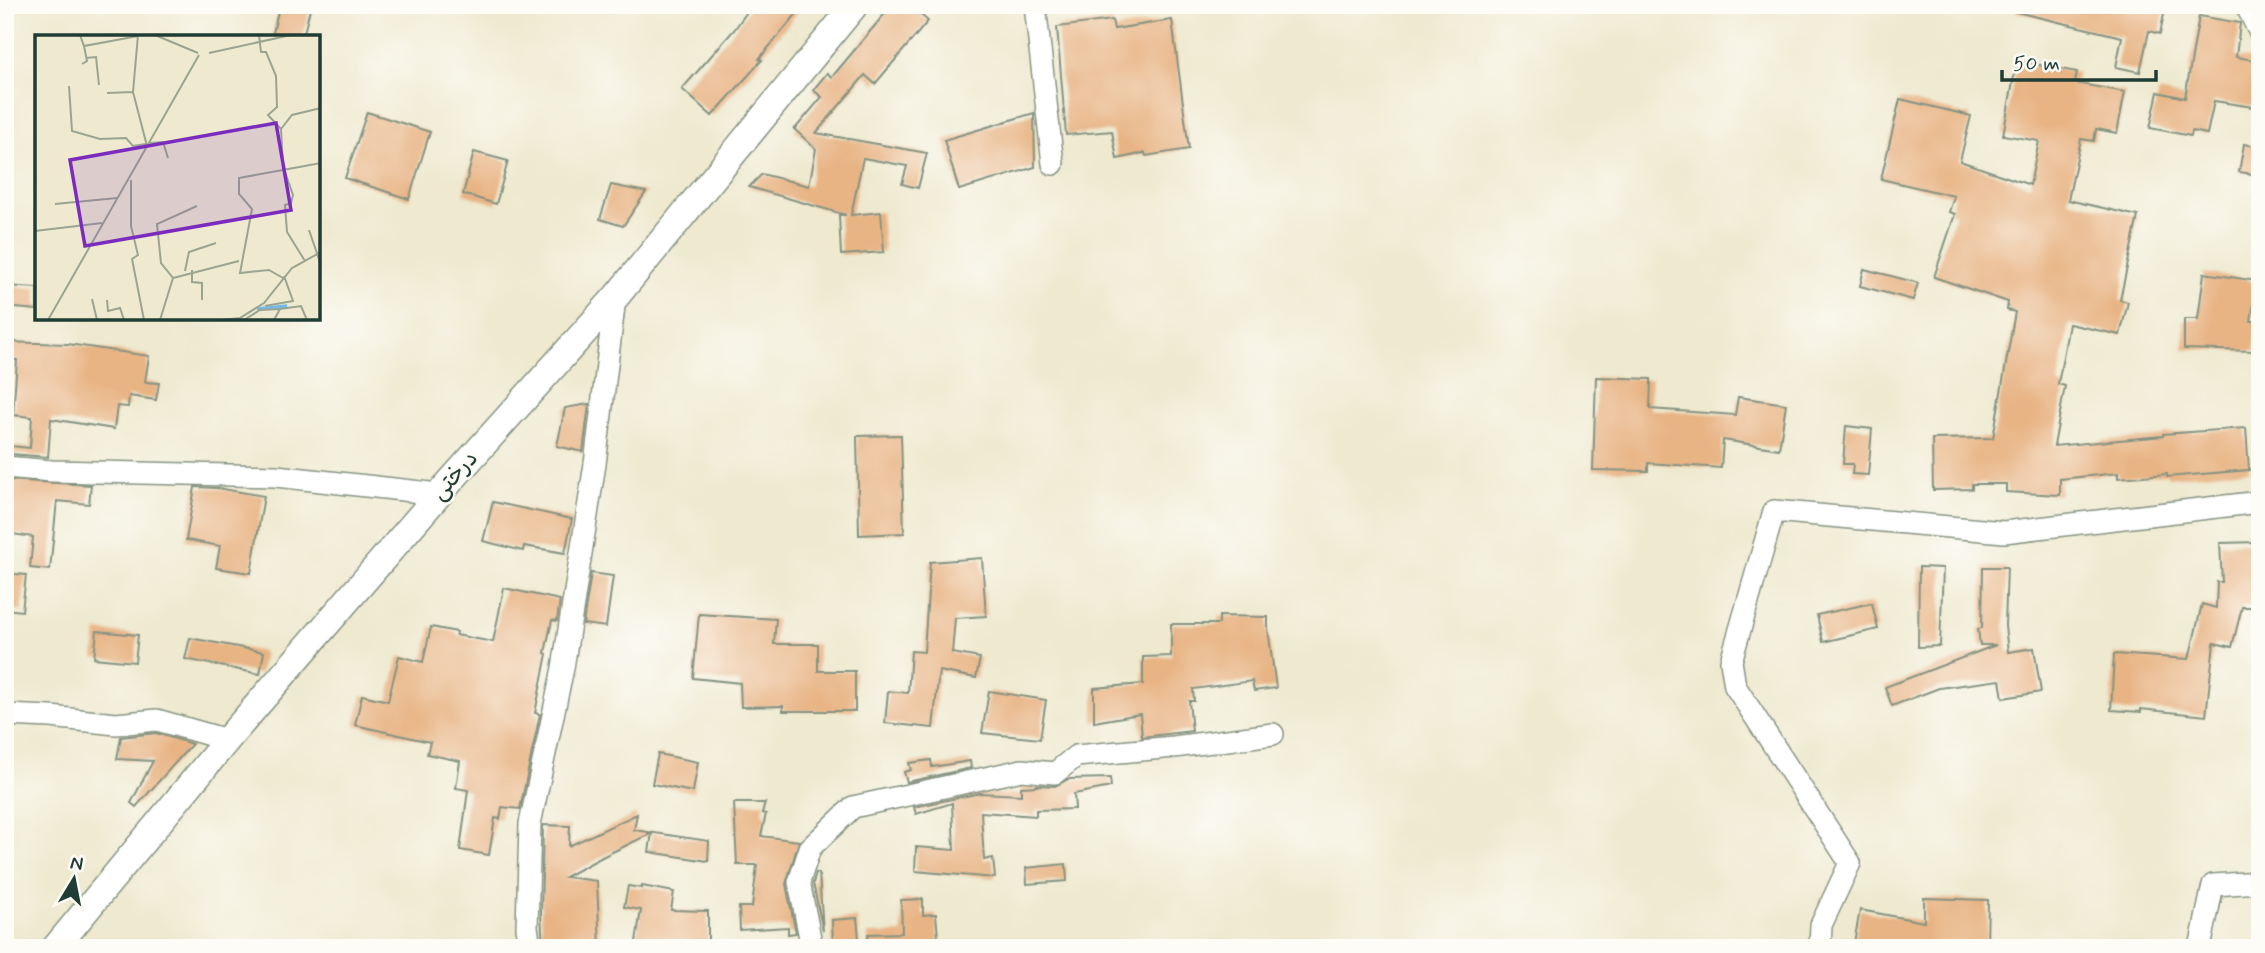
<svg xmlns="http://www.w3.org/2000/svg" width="2265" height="953" font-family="Mynerve,'Playpen Sans Arabic',sans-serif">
	<rect width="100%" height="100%" fill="#fdfcf7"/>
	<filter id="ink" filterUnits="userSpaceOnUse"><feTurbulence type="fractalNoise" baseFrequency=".0143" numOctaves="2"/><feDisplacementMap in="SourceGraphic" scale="14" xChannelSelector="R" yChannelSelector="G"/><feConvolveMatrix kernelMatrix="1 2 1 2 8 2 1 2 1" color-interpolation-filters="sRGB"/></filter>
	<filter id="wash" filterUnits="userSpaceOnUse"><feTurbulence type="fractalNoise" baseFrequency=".00686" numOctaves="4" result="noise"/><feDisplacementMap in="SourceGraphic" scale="28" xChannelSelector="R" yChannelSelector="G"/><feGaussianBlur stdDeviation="1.57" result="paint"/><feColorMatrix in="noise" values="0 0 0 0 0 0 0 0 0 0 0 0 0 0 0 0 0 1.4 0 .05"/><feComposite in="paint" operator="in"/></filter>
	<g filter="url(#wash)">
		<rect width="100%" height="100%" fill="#eee9cf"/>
		<g id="blocks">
			<g fill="#e8b484">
				<polygon points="293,5 311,5 303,37 272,37 279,7 292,10"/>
				<polygon points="752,5 804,5 759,59 762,60 712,116 682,89 734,30"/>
				<polygon points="892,5 909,5 928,21 875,84 865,75 816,133 927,153 918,188 902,184 907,166 863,158 851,215 881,212 884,252 841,255 839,215 846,215 749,187 762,174 809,186 816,149 793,128 795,129 822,97 813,90 827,73 832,77"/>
				<polygon points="2017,5 2146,5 2165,9 2160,34 2149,31 2140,72 2116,67 2122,37 2016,12"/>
				<polygon points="2199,16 2240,23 2236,57 2260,61 2260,108 2214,101 2207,134 2192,131 2191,136 2150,128 2158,92 2185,98"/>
				<polygon points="1112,20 1114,29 1172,20 1189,149 1146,156 1145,153 1117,159 1112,131 1066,135 1057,27"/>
				<polygon points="2017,61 2077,72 2075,83 2125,92 2117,133 2096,129 2094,141 2081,139 2068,200 2138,216 2120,300 2128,302 2120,335 2069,324 2058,384 2065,386 2054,446 2163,436 2163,434 2246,428 2249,470 2167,477 2167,474 2118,478 2118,473 2060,479 2060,495 2006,492 2006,484 1972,484 1972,489 1933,490 1932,439 1993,438 2015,312 2007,310 2008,302 1934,277 1955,214 1949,212 1954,196 1881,179 1900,99 1971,116 1960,161 2030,185 2039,141 2003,135"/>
				<polygon points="367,112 430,132 409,199 345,178"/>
				<polygon points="1034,113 1035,167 959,190 944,140"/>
				<polygon points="2244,144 2260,147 2260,175 2239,172"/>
				<polygon points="474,152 508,161 496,204 463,194"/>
				<polygon points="611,185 646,192 623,226 600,219"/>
				<polygon points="1864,269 1918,283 1913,300 1860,286"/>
				<polygon points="2204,273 2257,281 2251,321 2256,321 2255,351 2184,349 2184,319 2198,319"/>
				<polygon points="5,286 37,288 37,310 5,307"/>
				<polygon points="5,342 68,344 149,356 145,382 159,383 156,400 129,396 128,407 117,406 114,429 51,419 48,457 10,454 11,446 30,448 32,417 13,415 17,360 5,359"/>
				<polygon points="1596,377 1651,379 1650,409 1735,415 1738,397 1786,404 1779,449 1723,440 1721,468 1648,463 1648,471 1593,470"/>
				<polygon points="589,404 583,452 557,446 565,408"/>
				<polygon points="1846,426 1872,429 1868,475 1852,474 1853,464 1843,464"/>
				<polygon points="901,435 904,533 859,535 857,436"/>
				<polygon points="5,480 91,485 89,504 57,501 50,570 30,568 33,537 5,533"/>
				<polygon points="195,487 217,488 264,496 251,573 216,568 220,546 186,540"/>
				<polygon points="493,502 572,519 565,553 524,546 523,551 483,541"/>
				<polygon points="2260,542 2260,607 2242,607 2232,647 2214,643 2206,716 2141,709 2141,712 2111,710 2114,654 2189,659 2202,604 2216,608 2217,582 2222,582 2220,543"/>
				<polygon points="982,558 986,616 955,618 952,653 980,658 976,678 939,671 933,728 885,723 888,691 908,693 911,651 924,652 930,562"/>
				<polygon points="1919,567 1943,568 1940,646 1918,647"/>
				<polygon points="1983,567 2007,567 2005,626 2008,652 2034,648 2041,692 2003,698 2000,680 1939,688 1892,706 1885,687 1996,645 1980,645 1978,629 1982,628"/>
				<polygon points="5,573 26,575 22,611 5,609"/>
				<polygon points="591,573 613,576 606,627 583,624"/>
				<polygon points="504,588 560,600 557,621 552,620 545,653 547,654 535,713 540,714 520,809 502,807 500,819 495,818 489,855 460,850 468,790 456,788 460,761 427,754 430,742 355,725 362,695 388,701 399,656 423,662 431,627 457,632 456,635 493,642"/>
				<polygon points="1872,603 1878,629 1823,642 1817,615"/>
				<polygon points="699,614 776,619 774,644 818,644 818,671 855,671 855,711 783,711 783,706 741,707 740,683 693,678"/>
				<polygon points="1219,616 1268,617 1268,629 1276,688 1254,691 1252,681 1193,689 1194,701 1189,701 1192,731 1142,737 1140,714 1094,722 1094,688 1143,684 1143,657 1171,656 1171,624 1219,624"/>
				<polygon points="97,631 138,635 135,662 94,658"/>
				<polygon points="190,638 264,652 260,674 185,659"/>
				<polygon points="989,691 1046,700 1040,739 982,733"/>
				<polygon points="156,733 192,744 136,807 131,803 153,761 117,759 121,737"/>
				<polygon points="658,754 698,762 693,792 652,784"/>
				<polygon points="931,760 932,767 970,761 971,768 907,782 904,772 911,770 909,763"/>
				<polygon points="1110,778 1111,787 1074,794 1075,809 1036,810 1036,816 981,812 984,860 993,858 995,878 915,871 916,847 954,850 952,803 916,814 914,807 980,793 1021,795 1021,787 1037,786 1037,785 1055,786 1068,779"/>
				<polygon points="734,803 765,803 762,813 766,814 761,836 799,841 786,884 796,933 788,934 788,927 740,930 739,907 752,907 757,865 737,865"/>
				<polygon points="637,814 634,830 709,841 708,861 649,852 652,833 604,856 565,877 597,881 600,948 543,948 541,914 543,825 570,826 569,846"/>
				<polygon points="1066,864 1067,881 1027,884 1026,868"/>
				<polygon points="816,873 819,873 823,931 813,883"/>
				<polygon points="628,886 642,888 642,886 674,892 671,910 708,911 708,944 677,944 677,948 635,948 641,910 624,907"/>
				<polygon points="1924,898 1988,900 1987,948 1905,946 1853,948 1860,910 1924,922"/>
				<polygon points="923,899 923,915 936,914 939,948 868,948 868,934 902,933 901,900"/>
				<polygon points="857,918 860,948 833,948 832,920"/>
			</g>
		</g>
	</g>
	<g filter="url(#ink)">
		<use href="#blocks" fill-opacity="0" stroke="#869382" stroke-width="2"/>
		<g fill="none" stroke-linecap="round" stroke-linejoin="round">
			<g stroke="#869382" stroke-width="24">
				<g id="minor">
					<polyline points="1035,5 1053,164"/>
					<polyline points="2246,5 2260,33"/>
					<polyline points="5,467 52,471 276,476 439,494"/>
					<polyline points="5,715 51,717 116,724 157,720 227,740"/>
					<polyline points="530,948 527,927 530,824 563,668 595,464 615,298"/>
					<polyline points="812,948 799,882 810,848 853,807 1022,770 1055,773 1076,756 1174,747 1273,734"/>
					<polyline points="1820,948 1821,925 1850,863 1735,686 1731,661 1774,511 2004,532 2260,502"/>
					<polyline points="2200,948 2213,885 2260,882"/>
				</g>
			</g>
			<g stroke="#869382" stroke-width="29">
				<polyline id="tertiary" points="55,948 227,740 439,494 615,298 855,5"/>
			</g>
			<use href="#minor" stroke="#fff" stroke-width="21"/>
			<use href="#tertiary" stroke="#fff" stroke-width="26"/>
		</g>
	</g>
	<g text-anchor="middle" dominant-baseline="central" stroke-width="5" stroke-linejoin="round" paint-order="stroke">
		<g font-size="23" fill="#1f3d34" stroke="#fdfcf7">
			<text transform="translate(455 476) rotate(-48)">درختی</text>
		</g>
	</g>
	<g transform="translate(35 35)">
		<rect width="285" height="285" fill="#eee9cf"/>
		<path fill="none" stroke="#72baea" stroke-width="3.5" d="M222,274L252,271"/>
		<path fill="none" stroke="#9ba491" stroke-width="2" d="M45,0L49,11L103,1M103,0L98,57L112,111M120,0L163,18M224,0L226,17H231L241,41L242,72L233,80L246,94L248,131L258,160L256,168L250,170L252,197L270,226M174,18L256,0M51,23L61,22L64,50M47,29L52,26L49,11M34,51L37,96L65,104L91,103L98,111L111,109M72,58L98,57M246,94L257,80L286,73M115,108L128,107L133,123M96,145V191L103,220L97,224L109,285M20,169L82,163M274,195L286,230M0,196L67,188M157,235V247L167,248V265M150,236L154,217L181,208M138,243L204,226M248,243L234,235L205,238L217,174L204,159V143L286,128M57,264L62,285M72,265L73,276L85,273L89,285M230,271L258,266L249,241M13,285L164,20M125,285L138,243L126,228L122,189L162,171M186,285L205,283L229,268L257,233L286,217M209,285L225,275L245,274M239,285L245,274L266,271L272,285"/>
		<path fill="#7b2cbf" fill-opacity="0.15" stroke="#7b2cbf" stroke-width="3.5" d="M241,88L256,175L50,211L35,125Z"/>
		<rect width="285" height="285" fill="none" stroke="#1f3d34" stroke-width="3.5"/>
	</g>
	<rect width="2265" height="953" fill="none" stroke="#fdfcf7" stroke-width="28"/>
	<g transform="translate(74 879) rotate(10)" stroke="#fdfcf7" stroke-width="5" paint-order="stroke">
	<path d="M0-5L12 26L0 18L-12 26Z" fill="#1f3d34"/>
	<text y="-10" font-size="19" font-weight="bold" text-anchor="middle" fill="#1f3d34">N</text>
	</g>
	<path d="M2002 70v10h154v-10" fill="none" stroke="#1f3d34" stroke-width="3.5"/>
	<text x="2013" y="70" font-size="21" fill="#1f3d34" stroke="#fdfcf7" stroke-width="5" paint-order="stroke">50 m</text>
</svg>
